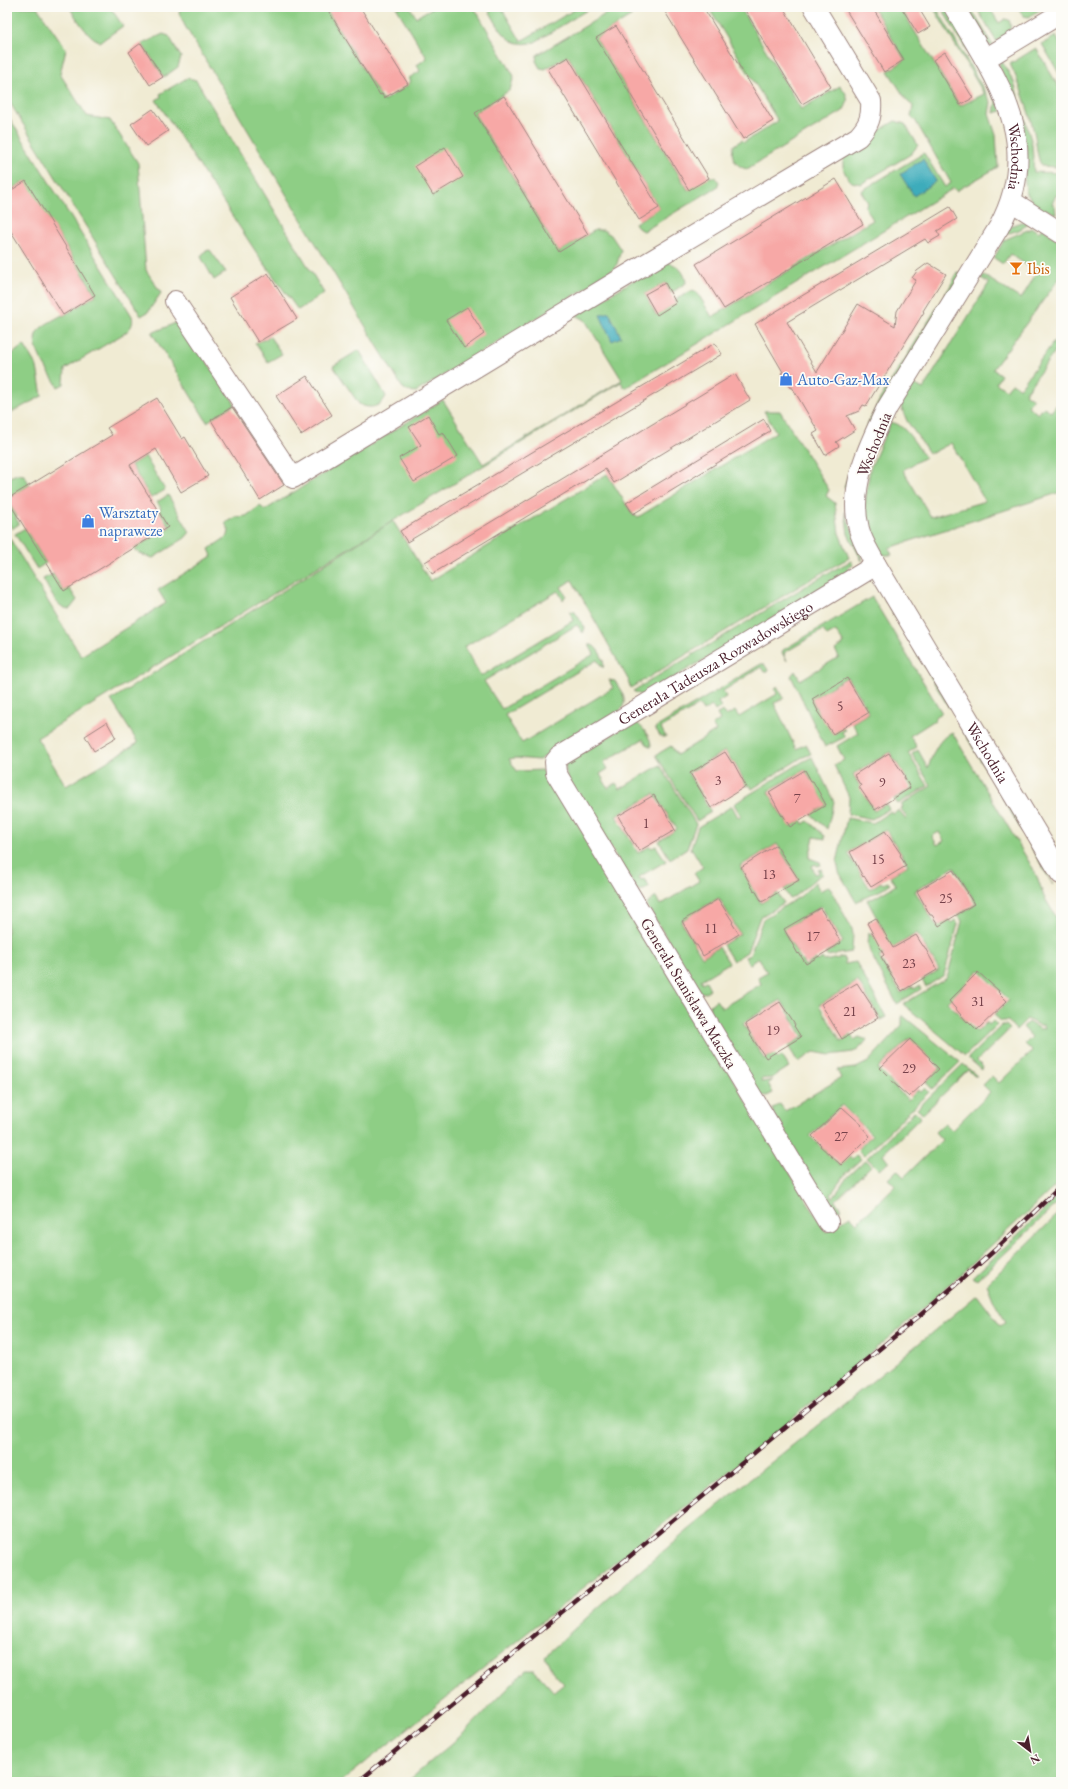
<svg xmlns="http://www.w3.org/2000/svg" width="1068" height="1789" font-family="'EB Garamond',serif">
	<rect width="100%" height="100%" fill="#fdfcf7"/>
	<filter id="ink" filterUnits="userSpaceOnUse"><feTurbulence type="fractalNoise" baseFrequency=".025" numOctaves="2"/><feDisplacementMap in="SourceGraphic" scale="8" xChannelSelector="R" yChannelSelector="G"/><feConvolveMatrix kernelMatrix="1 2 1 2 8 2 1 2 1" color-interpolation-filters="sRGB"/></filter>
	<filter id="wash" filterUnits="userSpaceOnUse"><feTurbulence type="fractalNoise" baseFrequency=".012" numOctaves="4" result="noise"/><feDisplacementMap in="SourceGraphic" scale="16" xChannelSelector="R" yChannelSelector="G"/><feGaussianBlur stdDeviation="0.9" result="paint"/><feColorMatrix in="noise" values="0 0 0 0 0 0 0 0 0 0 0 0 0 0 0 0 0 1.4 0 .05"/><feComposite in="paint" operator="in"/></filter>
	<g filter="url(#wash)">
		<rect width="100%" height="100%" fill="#f0ebd3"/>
		<g fill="#8ece85" stroke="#6c7658" fill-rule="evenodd">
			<polygon points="7,7 37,7 66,49 60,74 87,116 110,120 138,163 146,270 161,293 148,312 141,316 7,98"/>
			<path d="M69,7H110L123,26L100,42C86,35 78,20 69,7Z"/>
			<polygon points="181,7 325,7 383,101 408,85 411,81 409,78 420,71 417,65 427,58 396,7 410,7 416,17 434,7 474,7 514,76 510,90 474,113 559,252 595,230 603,230 611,235 621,250 617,264 609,274 416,392 407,391 402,387 185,26 179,13"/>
			<path d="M487,7H501L521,41L579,7H592L535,42C507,50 499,27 487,7Z"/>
			<path d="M708,7H740L801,109L840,86C848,94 850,101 843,111L747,169C736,167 729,156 734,145L742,140L744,142L778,121Z"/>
			<path d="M873,7H900L960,106L984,94L933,7H936L991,102L989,114L996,135L998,167L956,191L954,188L625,388L621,382L37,738L66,786L138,743L111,700L393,521L430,581L607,474L633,515L638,517L776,432L764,411H780L829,490L826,496L835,503L839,533L849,558L823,572L631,688L628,682L629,681L572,580L561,587L566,595L563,600L558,591L464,647L481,676L574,620L569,611L575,612L585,628L583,633L577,625L484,681L502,709L594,654L589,645H592C598,648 606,661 603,668L597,660L505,715L522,743L613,688L609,680L615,681C621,692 630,700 619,712L539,760L515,758L509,759L517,771L542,770L549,777L826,1232L850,1216L857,1223L895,1186L888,1179L897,1170L904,1177L942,1140L935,1132L945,1123L952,1130L990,1092L983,1085L992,1076L999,1083L1032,1051L1025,1044L1032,1037L1023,1027L1028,1022L1040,1029L1044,1028L1043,1025L1040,1026L1027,1019L1016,1030L1008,1021H1001L994,1015L1009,1000L979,970L947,1002L977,1032L987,1022L989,1025L993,1021L997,1025L965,1056L903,1004L947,978L962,921L958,915L976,904L954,867L915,891L937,927L949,920L951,923L955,920L958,924L944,975L926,987L922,980L939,970L917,933L879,957L901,993L912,986L914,989L919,986L921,989L897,1004L870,952L868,944L869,932L873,937L884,931L867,900L874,898L896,885L890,876L908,865L886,830L848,853L870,889L881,882L883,884L888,882L890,885C879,892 867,896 856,902L839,872L837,862L847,818L873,823L891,811L893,814L899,810L905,819L907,818L901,809L903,807L901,805L931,786L912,754L918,750L928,768C933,753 938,739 952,732L1032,867L1038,879L1044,897L1061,925V1181L926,1306L748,1456L341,1782H7V539L9,537L81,656L166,603L158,590L212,556L209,549L228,536L229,530L225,523L235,517L246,516L260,506L265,510L443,400L483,464L622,380L585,320L576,315L664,262C676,263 685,271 686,283L671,293L665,283L645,294L656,315L676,303L675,300L691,291L697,292L712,317L873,220L865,206L868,203L861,191L924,153L945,187L951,183L915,120L911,117L913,106L907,101L888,71L905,60ZM939,832L944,841L937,845L932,836Z"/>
			<polygon points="941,7 946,7 978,63 1002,111 994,113 996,101"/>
			<path d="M967,7H970L994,47C978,43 973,21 967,7Z"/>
			<path d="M976,7H989L999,23L1005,19L1009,20C1014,32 1005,36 996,41Z"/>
			<polygon points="1017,7 1045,7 1028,17 1024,16"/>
			<polygon points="617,9 623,11 632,16 596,38 688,190 709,177 715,177 719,182 717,187 644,231 639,229 635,223 659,208 568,56 545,69 540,68 536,61 537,55 612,10"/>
			<polygon points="163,34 169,36 181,57 178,67 164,77 142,44"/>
			<polygon points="1056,36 1061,45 1061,77 1042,44"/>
			<path d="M1036,48L1061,91V164L1056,167L1042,166C1036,157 1037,143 1034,132C1028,109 1021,86 1010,64Z"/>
			<polygon points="1001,60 1014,82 1020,105 1015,106 999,65"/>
			<polygon points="187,78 196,80 324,293 298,310 256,252 156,100 161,97 160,94"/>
			<path d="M1023,113L1032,143L1034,172C1059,174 1061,166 1061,197L1056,195L1052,204L1055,206L1056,214L1045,209L1042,212L1033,203L1026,192L1018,115Z"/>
			<path d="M7,114L132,316C134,324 131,328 125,333L65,369L64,384L58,387C51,374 27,345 38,331C44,324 54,320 62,315L63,316L96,295L25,181L7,192V135L9,133L7,130Z"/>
			<path d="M895,121L905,124L918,145L911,154L861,184L852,182C841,172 840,160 849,149Z"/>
			<polygon points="1021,222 1032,222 1019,230 1003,235 1007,227"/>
			<path d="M1032,228L1039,232L1042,228L1061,242V276L993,369L1001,375L996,383L1006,390L1012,383L1020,388L1061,332V343L1025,393L1033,399L1028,406L1038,414L1044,407L1051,412L1061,399V411L1057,416L1061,420V492L889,548L892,555H881L870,539L863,516L870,469L890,423C903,420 918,448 925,457L903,470L931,517L985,501L951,443L932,453L931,452L929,453L907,421L900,404L912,383L923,389L989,283L981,278L983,275L1021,299L1037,272L1010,254L1003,264L994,258L1004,240Z"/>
			<polygon points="210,250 226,272 214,280 201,257 205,251"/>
			<polygon points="957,272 962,274 848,486 844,487 866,428 880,399 951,285"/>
			<polygon points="180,321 235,404 207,422 152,333"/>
			<polygon points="270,337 282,354 268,362 255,343"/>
			<polygon points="24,345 37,367 42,396 7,415 7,358"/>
			<path d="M359,350L386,396C381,407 370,410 359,404L333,366Z"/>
			<polygon points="145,456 165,490 151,498 131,465"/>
			<polygon points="17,474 24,475 30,485 7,499 7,478"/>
			<polygon points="168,495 190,532 185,538 153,558 143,555 133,549 170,527 159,510 161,508 157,502"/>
			<polygon points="7,500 17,516 16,518 19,524 12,529 7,520"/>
			<polygon points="845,512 862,557 862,561 848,534"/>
			<polygon points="25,528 46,563 37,569 15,534"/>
			<polygon points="851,561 853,565 848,568 850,572 643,696 633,691 824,575"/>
			<path d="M53,574L64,591L69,588L77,600L70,609C56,609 50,590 43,579Z"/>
			<polygon points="874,581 877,582 949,704 949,708"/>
			<polygon points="872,597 942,713 935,717 935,720 910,736 917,747 908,753 928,786 898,804 894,799 912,788 890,752 853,774 874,811 886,804 889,809 872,819 848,814 849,797 834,765 844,760 837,746 858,733 852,723 869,713 855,688 854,689 847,677 812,699 817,711 833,734 843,728 845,730 842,732 845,737 825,747 791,676 795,671 800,680 839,657 835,650 844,644 836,631 827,636 823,630 784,653 787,661 782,653 783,650"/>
			<polygon points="761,664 764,664 768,670 767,672 764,672 761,667 723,691 726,697 718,702 721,707 715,711 712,706 703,711 699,705 661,728 666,737 661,737 655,728"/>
			<polygon points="777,686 784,698 774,703 796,749 806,744 811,754 801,758 752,789 750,785 747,786 734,762 732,762 725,751 688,773 711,812 697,821 656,755 671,746 677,755 716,731 712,725 720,720 717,714 723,711 726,716 735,711 739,717 777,694 775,689"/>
			<path d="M634,721C641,725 652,738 651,747H649L643,739L604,762L608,769L600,774L608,788L616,783L620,789L660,765L696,824L687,848L670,859L659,841L677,829L654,794L616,816L638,853L650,846L652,848L656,846L666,861L639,877L641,880L644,879L649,886C647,890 641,891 637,890L567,778L565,766L566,763Z"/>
			<polygon points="961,727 965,729 1027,831 1023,833"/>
			<path d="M812,757L834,802L827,829L811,814L826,805L805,770L768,791L782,816H783L790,827L801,820L803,824L808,821L825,836V839L814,837L809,858L820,862L821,865L817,866L816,864L812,866L815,874L819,873L818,870L821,869L823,874C810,881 802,892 790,899L784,889L799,880L777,844L740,866L761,903L777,893L784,903L760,917L747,952L733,961L723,945L740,934L719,898L681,921L702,957L719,947L729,963L701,980L702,983L706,981L710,989L705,993L700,992L647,906L648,903L656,897L660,905L699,881L694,873L703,867L692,849L690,850L698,827L732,806L738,817L741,816L734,804L802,762Z"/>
			<polygon points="1031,839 1035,845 1053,885 1028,842"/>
			<polygon points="815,882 820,891 829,886 852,929 853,934 852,950 851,952 827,956 825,954 843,942 821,906 783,930 805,966 816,959 818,961 822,958 824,961 844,957 845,964 856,962 886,1017 880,1020 879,1017 858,981 819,1005 841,1041 851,1035 854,1040 859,1037 867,1040 858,1050 853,1052 830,1055 814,1052 798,1062 788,1046 803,1037 781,1000 743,1023 764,1059 774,1054 778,1058 782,1056 789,1067 772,1078 761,1079 762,1082 773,1080 768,1083 773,1093 767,1096 760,1095 709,1011 710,1005 716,1000 722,1008 761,984 758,977 767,972 759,958 749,964 745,957 750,955 763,919 801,896"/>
			<polygon points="902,1015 960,1062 932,1089 926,1082 940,1068 910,1038 878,1069 908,1100 918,1090 921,1092 925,1088 929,1092 864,1156 858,1150 872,1135 842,1105 810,1136 840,1166 850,1157 852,1159 856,1155 861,1159 846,1173 831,1194 833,1198 848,1176 865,1160 871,1166 835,1201 842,1209 837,1210 830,1208 773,1113 773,1108 780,1104 785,1111 841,1078 837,1070 856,1068 868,1062 902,1025"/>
			<polygon points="1002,1025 1006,1025 1010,1029 977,1061 983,1067 982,1070 968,1058"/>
			<polygon points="963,1064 977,1076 974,1076 968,1070 923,1114 917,1109"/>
			<polygon points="915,1111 921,1117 883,1154 889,1162 879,1170 867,1158"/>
			<polygon points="1061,1192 1061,1200 977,1280 973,1277 1044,1210"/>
			<path d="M1061,1211V1782H407L465,1732L526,1670H534L554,1692L564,1684L552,1671L545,1656C682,1527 834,1416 977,1295L1000,1325L1006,1322L994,1302L987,1284Z"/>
		</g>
		<g fill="#3dacbb" stroke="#446673">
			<polygon points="923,159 936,181 914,196 900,174"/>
			<polygon points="609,312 621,337 612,341 600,315"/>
		</g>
		<g id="blocks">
			<g fill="#f7a8a6">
				<polygon points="326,7 360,7 408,84 384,98 382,94 380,95"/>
				<polygon points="662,7 703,7 773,121 743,139"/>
				<polygon points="743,7 783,7 831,87 802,104"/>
				<polygon points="844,7 872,7 904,60 884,72"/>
				<polygon points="901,7 918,7 930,27 918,34"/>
				<polygon points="616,26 709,178 689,190 596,38"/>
				<polygon points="141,43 163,77 150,85 129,52"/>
				<polygon points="945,52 973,98 960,105 933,60"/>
				<polygon points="568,57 659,208 639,220 548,69"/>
				<polygon points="504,96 588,234 559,252 475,113"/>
				<polygon points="153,109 168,131 146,146 131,124"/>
				<polygon points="445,147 463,177 433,195 415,166"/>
				<polygon points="836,179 863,224 724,309 696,264"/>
				<polygon points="26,181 95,295 63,315 7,225 7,193"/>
				<polygon points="950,207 957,219 937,231 940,236 928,243 925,239 787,322 817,372 858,304 895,326 897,311 916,280 912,278 917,271 928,263 946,274 923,311 924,312 866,406 863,405 859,411 847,416 855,430 836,442 839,446 825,455 813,434 818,431 792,387 790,388 781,373 783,372 755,324"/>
				<polygon points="268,273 297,319 258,342 230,297"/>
				<polygon points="665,283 676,303 657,315 645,294"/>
				<polygon points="467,307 484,334 464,348 446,320"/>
				<polygon points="715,343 722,354 407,542 400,531"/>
				<polygon points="735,374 750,400 614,483 605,469 432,574 425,562"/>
				<polygon points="307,376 332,415 301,435 276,396"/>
				<polygon points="157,398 182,439 185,437 208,476 181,492 156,449 130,465 168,527 64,591 7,499 112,435 107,428"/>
				<polygon points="232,407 284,485 260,500 211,420"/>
				<polygon points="428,415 439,434 443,432 458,456 414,482 399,458 421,445 409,427"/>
				<polygon points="764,419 770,431 633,514 626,503"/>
				<polygon points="847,678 868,713 833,734 817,711 818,711 812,699"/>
				<polygon points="107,722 116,738 94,751 85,736"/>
				<polygon points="725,752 732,763 733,762 746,786 711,808 690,773"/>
				<polygon points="889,753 905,776 904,777 910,788 875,810 859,787 861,786 854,775"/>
				<polygon points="805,770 811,781 813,781 826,805 790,827 783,815 782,816 769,792"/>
				<polygon points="654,795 660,806 662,806 675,830 639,851 624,828 625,828 618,816"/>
				<polygon points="885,831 901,854 900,855 906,866 871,887 864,876 863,877 850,852"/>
				<polygon points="776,845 799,880 762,902 755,890 754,891 741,867"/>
				<polygon points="953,870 968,893 967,893 974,904 939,926 932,915 930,915 917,891"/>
				<polygon points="718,899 733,922 732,923 739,934 703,956 697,945 695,945 682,921"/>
				<polygon points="820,908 827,919 828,918 841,943 806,964 799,953 798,954 784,929"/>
				<polygon points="876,918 893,948 916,935 923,946 924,946 937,970 902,991 887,968 888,968 881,957 884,955 867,923"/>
				<polygon points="978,972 999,991 998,992 1007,1001 977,1030 968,1021 967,1022 949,1001"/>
				<polygon points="857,983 872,1006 871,1006 878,1018 842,1039 821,1004"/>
				<polygon points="780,1002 795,1025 794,1026 801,1037 766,1058 750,1035 751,1035 745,1024"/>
				<polygon points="910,1039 930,1058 929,1059 939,1069 909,1097 889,1079 890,1078 880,1068"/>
				<polygon points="842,1107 862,1125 861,1126 870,1136 841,1165 820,1146 821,1145 812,1136"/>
			</g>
		</g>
	</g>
	<g filter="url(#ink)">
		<use href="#blocks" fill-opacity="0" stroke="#9d857f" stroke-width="1"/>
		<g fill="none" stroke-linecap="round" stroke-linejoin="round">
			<g stroke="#9d857f" stroke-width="22">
				<g id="minor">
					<path id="s1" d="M954,7C997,80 1045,142 999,227L887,408C869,445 848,487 859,529C862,542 870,553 876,565L1061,874"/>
					<polyline points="985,59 1061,13"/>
					<polyline points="1011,201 1061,233"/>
					<path d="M175,301L293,478L639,268L858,137C869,125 872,117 871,101L814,7"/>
					<path id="s2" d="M828,1222L556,773L555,762L559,757L876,565"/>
				</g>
			</g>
			<use href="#minor" stroke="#fff" stroke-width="20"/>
			<g stroke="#4a1f2b" stroke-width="4.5">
				<polyline id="rail" points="358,1782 930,1307 995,1250 1061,1186"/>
			</g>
			<use href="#rail" stroke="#fdfcf7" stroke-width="3" stroke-dasharray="9" stroke-linecap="butt"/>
		</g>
	</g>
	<defs>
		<g id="bar-bare" transform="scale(1.08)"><path d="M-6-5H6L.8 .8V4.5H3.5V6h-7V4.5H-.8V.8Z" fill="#e8710a" stroke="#fdfcf7" stroke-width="2.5" paint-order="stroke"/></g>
		<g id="shop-bare" transform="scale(1.08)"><path d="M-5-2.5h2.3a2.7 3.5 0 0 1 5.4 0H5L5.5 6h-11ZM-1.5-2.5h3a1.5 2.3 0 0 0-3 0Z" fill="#3f7fe0" stroke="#fdfcf7" stroke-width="2.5" paint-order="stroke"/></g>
	</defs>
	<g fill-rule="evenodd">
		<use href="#bar-bare" x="1016" y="268"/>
		<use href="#shop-bare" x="786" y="379"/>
		<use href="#shop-bare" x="88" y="521"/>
	</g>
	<g text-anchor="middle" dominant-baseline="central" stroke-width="3.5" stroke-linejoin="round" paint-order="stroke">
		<g font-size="14" fill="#75414a">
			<text x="840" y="706">5</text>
			<text x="718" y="780">3</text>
			<text x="882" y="782">9</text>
			<text x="797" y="798">7</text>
			<text x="646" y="823">1</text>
			<text x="878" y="859">15</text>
			<text x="769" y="874">13</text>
			<text x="946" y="898">25</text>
			<text x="711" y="928">11</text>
			<text x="813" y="936">17</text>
			<text x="909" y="963">23</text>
			<text x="978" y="1001">31</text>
			<text x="850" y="1011">21</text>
			<text x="773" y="1030">19</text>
			<text x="909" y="1068">29</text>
			<text x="841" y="1136">27</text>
		</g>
		<g font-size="16" fill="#4a1f2b" stroke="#fdfcf7">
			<text stroke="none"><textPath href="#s1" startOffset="165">Wschodnia</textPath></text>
			<text transform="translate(874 444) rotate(-68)">Wschodnia</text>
			<text stroke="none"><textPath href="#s2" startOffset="725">Generała Tadeusza Rozwadowskiego</textPath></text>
			<text stroke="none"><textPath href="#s1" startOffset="836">Wschodnia</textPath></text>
			<text transform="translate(689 993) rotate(59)">Generała Stanisława Maczka</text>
		</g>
		<g font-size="16" fill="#c56008" stroke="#fdfcf7" text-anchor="start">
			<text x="1027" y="268">Ibis</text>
		</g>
		<g font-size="16" fill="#366cbe" stroke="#fdfcf7" text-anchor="start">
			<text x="797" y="379">Auto-Gaz-Max</text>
			<text x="99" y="512">Warsztaty<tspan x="99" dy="18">naprawcze</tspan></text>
		</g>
	</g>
	<rect width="1068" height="1789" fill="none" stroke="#fdfcf7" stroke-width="24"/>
	<g transform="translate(1030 1751) rotate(149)" stroke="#fdfcf7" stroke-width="3" paint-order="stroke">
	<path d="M0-3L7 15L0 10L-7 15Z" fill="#4a1f2b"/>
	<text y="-6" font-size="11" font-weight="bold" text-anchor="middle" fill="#4a1f2b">N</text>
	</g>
</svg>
